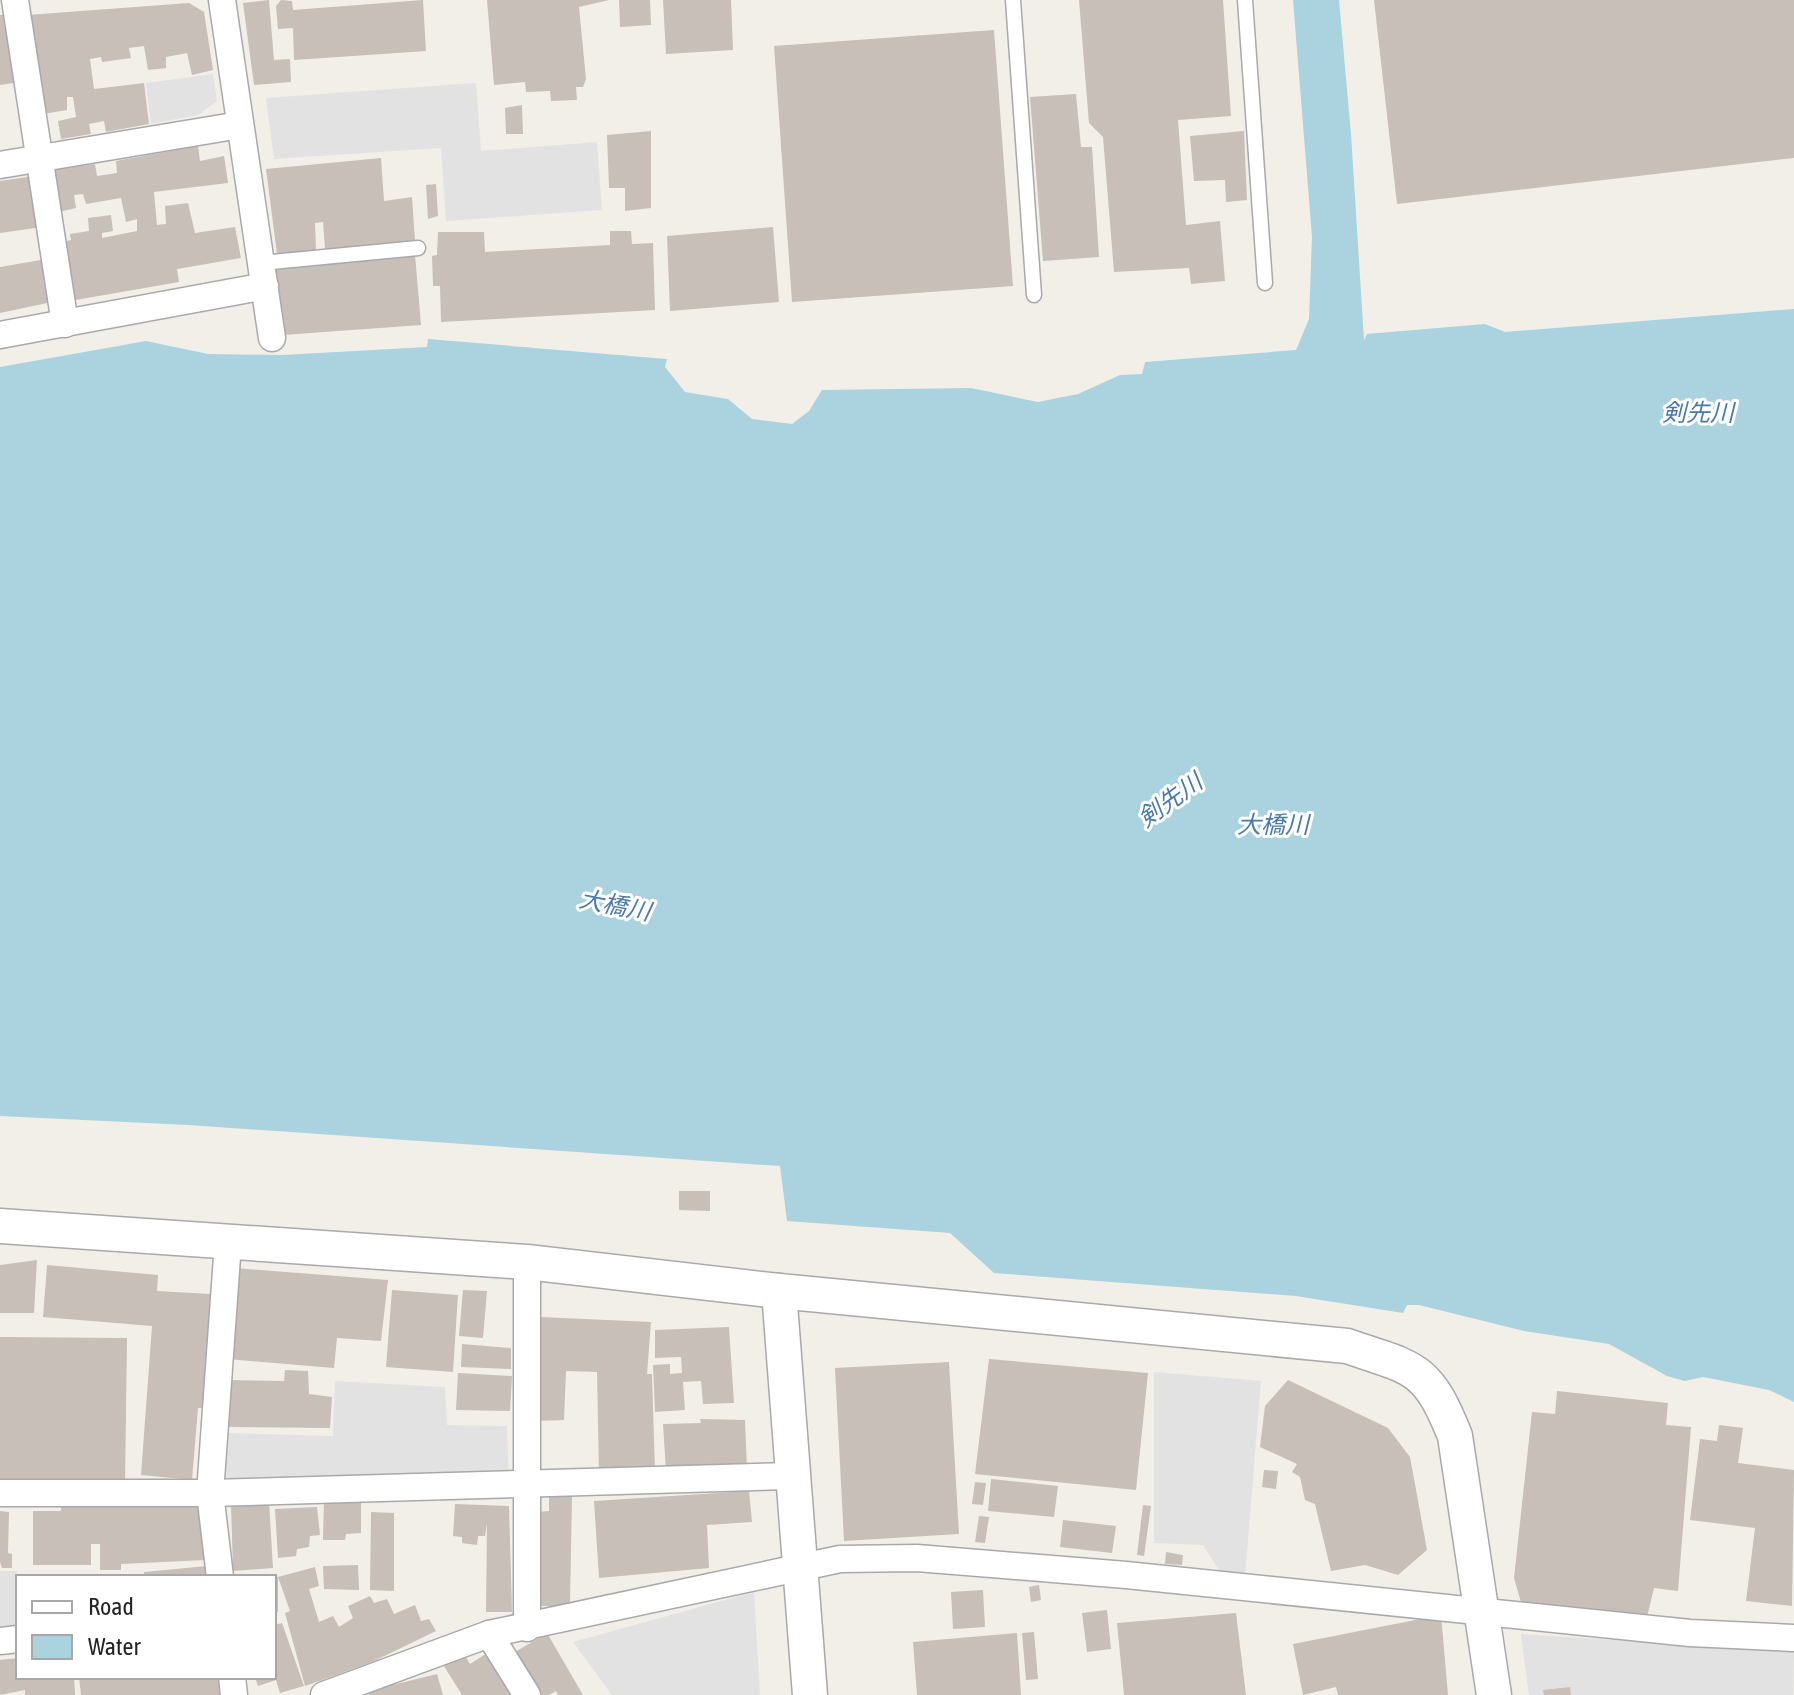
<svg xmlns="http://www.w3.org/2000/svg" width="1794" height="1695" font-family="'Asap Condensed','Noto Sans JP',sans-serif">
	<rect width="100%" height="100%" fill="#f2efe9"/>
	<g fill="#e2e2e2">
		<polygon points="213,74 217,101 198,115 151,124 146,83"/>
		<polygon points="476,83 481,151 597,142 602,210 446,221 441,148 274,159 266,98"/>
		<polygon points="1154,1372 1261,1381 1245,1576 1219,1570 1203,1545 1154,1543"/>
		<polygon points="335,1381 445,1387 447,1425 507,1426 509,1481 220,1486 225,1433 333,1436"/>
		<polygon points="0,1571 17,1571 18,1632 0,1633"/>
		<polygon points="754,1592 760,1695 612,1695 573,1642"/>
		<polygon points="1521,1634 1794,1652 1793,1695 1529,1695"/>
	</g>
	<polygon fill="#aad3df" points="1293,0 1339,0 1351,134 1364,340 1367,334 1485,324 1505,332 1794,309 1794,1402 1769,1390 1703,1377 1685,1381 1667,1376 1609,1344 1524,1331 1419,1305 1407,1305 1403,1313 1296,1296 994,1273 950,1233 787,1221 780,1166 188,1125 0,1116 0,367 146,341 208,354 283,355 427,347 428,339 667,359 665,367 685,392 728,399 752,419 792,424 809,411 822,390 971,388 1038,402 1078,394 1120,375 1142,374 1145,362 1296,350 1309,319 1312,237"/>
	<g fill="#c7bfb8">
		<polygon points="269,0 274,60 290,59 291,82 254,85 243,3"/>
		<polygon points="281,0 292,1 293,10 423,0 426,51 294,60 293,28 278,29 276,6"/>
		<polygon points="487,0 609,0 579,7 586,79 583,87 576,87 577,100 551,101 550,91 526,92 525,82 494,85"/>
		<polygon points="619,0 650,0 651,25 620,27"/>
		<polygon points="663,0 731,0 733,50 666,54"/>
		<polygon points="1079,0 1223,0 1231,116 1178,120 1186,225 1220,221 1225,281 1191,284 1189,268 1114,272 1103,137 1089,123"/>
		<polygon points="1374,0 1794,0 1794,158 1397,204"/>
		<polygon points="189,3 204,12 213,70 192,75 187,53 166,57 166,68 148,70 144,46 129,48 131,58 102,62 101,57 90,59 94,89 144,83 149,124 106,132 104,121 89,124 91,134 61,139 58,121 76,117 73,97 67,97 67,110 43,114 27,15"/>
		<polygon points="9,14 20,82 0,85 0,15"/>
		<polygon points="994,30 1013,286 792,302 774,46"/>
		<polygon points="1076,94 1081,147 1092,147 1099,257 1043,261 1030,97"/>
		<polygon points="522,105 523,134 506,134 505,108"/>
		<polygon points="651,131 651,208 625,211 625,188 609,188 607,135"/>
		<polygon points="1244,131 1247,200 1226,202 1225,180 1194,181 1190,136"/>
		<polygon points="198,146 200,161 224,156 228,183 154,192 157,225 166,224 165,206 188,203 195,233 235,227 241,258 177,269 179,282 70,301 62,242 71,240 70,234 89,231 88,218 111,215 113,231 102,233 102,238 137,231 137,219 126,222 121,198 86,204 83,194 74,195 76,208 59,212 53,170 95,164 97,176 117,173 116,161"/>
		<polygon points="381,158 384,201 412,197 415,241 325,249 323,222 315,223 316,251 277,254 266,169"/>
		<polygon points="34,176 42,227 0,233 0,181"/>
		<polygon points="436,184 438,216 428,219 426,185"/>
		<polygon points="773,227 779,302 670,311 667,236"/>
		<polygon points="610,231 631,231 632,244 653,243 655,310 441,322 440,286 433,286 432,256 437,255 438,232 484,232 485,252 610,245"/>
		<polygon points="415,255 421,325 283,335 274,267"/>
		<polygon points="47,259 52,302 0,313 0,267"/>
		<polygon points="679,1191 710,1191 710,1211 679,1210"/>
		<polygon points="37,1260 34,1313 0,1313 0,1265"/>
		<polygon points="47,1265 158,1275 157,1291 211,1294 206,1408 198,1408 192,1480 141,1475 152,1326 43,1317"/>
		<polygon points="235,1268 388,1280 381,1341 337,1338 334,1368 228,1359"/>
		<polygon points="392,1290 458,1295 453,1372 386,1367"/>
		<polygon points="463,1290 487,1291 483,1338 459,1336"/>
		<polygon points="541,1317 651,1322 647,1374 652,1374 655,1473 599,1474 597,1372 566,1371 564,1420 534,1421"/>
		<polygon points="729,1327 734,1403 703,1404 701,1381 683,1382 685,1410 655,1412 653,1365 670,1364 670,1374 682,1373 681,1357 655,1358 655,1330"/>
		<polygon points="0,1337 127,1338 125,1487 0,1485"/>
		<polygon points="462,1344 511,1348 511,1369 461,1367"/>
		<polygon points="989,1359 1148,1373 1136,1490 975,1474"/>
		<polygon points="949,1362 959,1534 844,1541 835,1368"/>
		<polygon points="285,1370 308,1371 309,1394 332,1397 330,1428 224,1427 227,1380 284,1381"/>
		<polygon points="458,1373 512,1376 510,1411 456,1410"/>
		<polygon points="1288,1380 1388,1428 1410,1457 1427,1550 1398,1575 1365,1565 1331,1571 1315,1504 1305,1500 1300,1477 1292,1472 1297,1464 1260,1447 1265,1406"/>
		<polygon points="1557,1391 1668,1403 1666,1425 1691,1427 1678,1591 1654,1588 1647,1617 1521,1602 1514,1578 1532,1412 1555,1414"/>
		<polygon points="700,1419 745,1420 747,1468 666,1471 663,1424 701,1423"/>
		<polygon points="1719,1425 1743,1428 1738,1463 1794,1470 1792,1606 1746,1601 1755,1528 1690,1520 1700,1439 1717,1441"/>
		<polygon points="1264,1470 1278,1471 1276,1489 1262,1487"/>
		<polygon points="991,1479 1058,1486 1054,1517 988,1511"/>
		<polygon points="975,1482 986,1483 983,1505 972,1504"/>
		<polygon points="749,1491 752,1522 707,1525 709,1568 599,1578 594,1501"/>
		<polygon points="549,1496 572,1496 570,1606 538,1606 538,1512 549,1511"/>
		<polygon points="361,1499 361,1533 346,1534 345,1540 323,1540 324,1500"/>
		<polygon points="61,1500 199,1500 206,1560 121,1564 121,1570 100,1570 100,1544 91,1544 91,1565 33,1565 33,1511 61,1511"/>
		<polygon points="269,1502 273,1568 233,1571 231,1505"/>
		<polygon points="455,1504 509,1506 512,1612 486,1612 487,1523 485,1536 478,1536 477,1545 462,1543 462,1537 453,1536"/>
		<polygon points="1143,1505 1151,1506 1144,1556 1137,1555"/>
		<polygon points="317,1507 320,1535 310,1536 309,1547 297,1549 296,1556 278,1558 275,1509"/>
		<polygon points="0,1511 9,1512 8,1553 12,1554 12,1568 2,1568 0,1562"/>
		<polygon points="371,1512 394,1513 394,1591 370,1590"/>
		<polygon points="979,1516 989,1517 985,1543 975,1542"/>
		<polygon points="1063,1520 1116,1526 1112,1553 1060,1547"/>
		<polygon points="1166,1552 1183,1555 1182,1565 1165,1564"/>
		<polygon points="358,1565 359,1590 324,1589 323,1566"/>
		<polygon points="207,1566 208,1577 144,1577 144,1572"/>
		<polygon points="315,1567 319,1586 309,1589 319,1622 333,1616 339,1627 353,1618 348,1606 370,1596 374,1603 387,1599 394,1614 415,1605 421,1621 429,1619 436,1631 372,1662 305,1686 285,1613 290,1611 278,1577"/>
		<rect x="274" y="1577" width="4" height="35"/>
		<polygon points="1039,1585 1041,1600 1031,1602 1029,1587"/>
		<polygon points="983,1590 985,1627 953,1629 951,1592"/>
		<polygon points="1107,1610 1111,1649 1087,1652 1082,1613"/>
		<polygon points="1236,1613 1246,1695 1124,1695 1117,1623"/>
		<polygon points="1441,1615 1448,1695 1338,1695 1336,1687 1303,1695 1293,1644"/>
		<polygon points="282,1623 304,1686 280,1693 276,1680 258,1686 255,1677 274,1677 274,1625"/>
		<polygon points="1034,1632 1038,1679 1026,1680 1022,1633"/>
		<polygon points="547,1633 583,1695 558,1695 556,1691 549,1695 533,1695 510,1655"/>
		<polygon points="1017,1633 1021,1695 917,1695 913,1642"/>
		<polygon points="492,1650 520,1695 462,1695 444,1666 464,1654 470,1664"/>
		<polygon points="18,1658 18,1677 74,1677 75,1695 25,1695 25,1690 0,1695 0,1660"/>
		<polygon points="437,1674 443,1695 369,1695 368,1691"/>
		<polygon points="79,1677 219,1677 221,1695 81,1695"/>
		<polygon points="1570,1687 1571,1695 1544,1695 1543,1690"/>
	</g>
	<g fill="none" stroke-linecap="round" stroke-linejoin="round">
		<g stroke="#a9a9a9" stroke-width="17">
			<g id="service">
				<polyline points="1013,0 1034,295"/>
				<polyline points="1245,0 1265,283"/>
				<polyline points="261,263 418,248"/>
			</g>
		</g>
		<g stroke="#a9a9a9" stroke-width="29">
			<g id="minor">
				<polyline points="15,0 65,324"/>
				<polyline points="222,0 272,338"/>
				<polyline points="0,165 240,125"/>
				<polyline points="0,335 265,286"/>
				<polyline points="527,1262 527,1628"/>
				<polyline points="0,1493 210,1493 791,1476"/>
				<polyline points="220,1577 210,1493 228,1243"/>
				<polyline points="489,1634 527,1695"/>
				<polyline points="0,1641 18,1639"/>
				<polyline points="232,1677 234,1695"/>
				<polyline points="324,1695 489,1634 840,1559 917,1558 1126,1575 1690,1633 1794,1638"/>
			</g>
		</g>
		<g stroke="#a9a9a9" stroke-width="37">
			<g id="tertiary">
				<path d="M0,1226L527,1262L779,1291L1347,1346C1415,1369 1427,1366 1455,1436L1494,1695"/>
				<polyline points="779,1291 810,1695"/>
			</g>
		</g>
		<use href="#service" stroke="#fff" stroke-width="14"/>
		<use href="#minor" stroke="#fff" stroke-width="26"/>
		<use href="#tertiary" stroke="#fff" stroke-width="34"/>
	</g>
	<g text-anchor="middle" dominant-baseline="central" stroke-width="6" stroke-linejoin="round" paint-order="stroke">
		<g font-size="24" font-style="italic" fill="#4a7aab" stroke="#fff">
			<text x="1698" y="412">剣先川</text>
			<text transform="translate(1170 800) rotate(-36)">剣先川</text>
			<text x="1273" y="824">大橋川</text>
			<text transform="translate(615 905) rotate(11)">大橋川</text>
		</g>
	</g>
	<rect x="16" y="1575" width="260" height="104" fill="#ffffff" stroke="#a7a7a7" stroke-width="2"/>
	<rect x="32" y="1601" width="40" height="12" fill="#ffffff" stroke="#a7a7a7" stroke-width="2"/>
	<text x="88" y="1615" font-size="24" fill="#222222">Road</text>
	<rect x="32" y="1635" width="40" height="24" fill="#aad3df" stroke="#a7a7a7" stroke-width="2"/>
	<text x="88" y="1655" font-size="24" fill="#222222">Water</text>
</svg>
